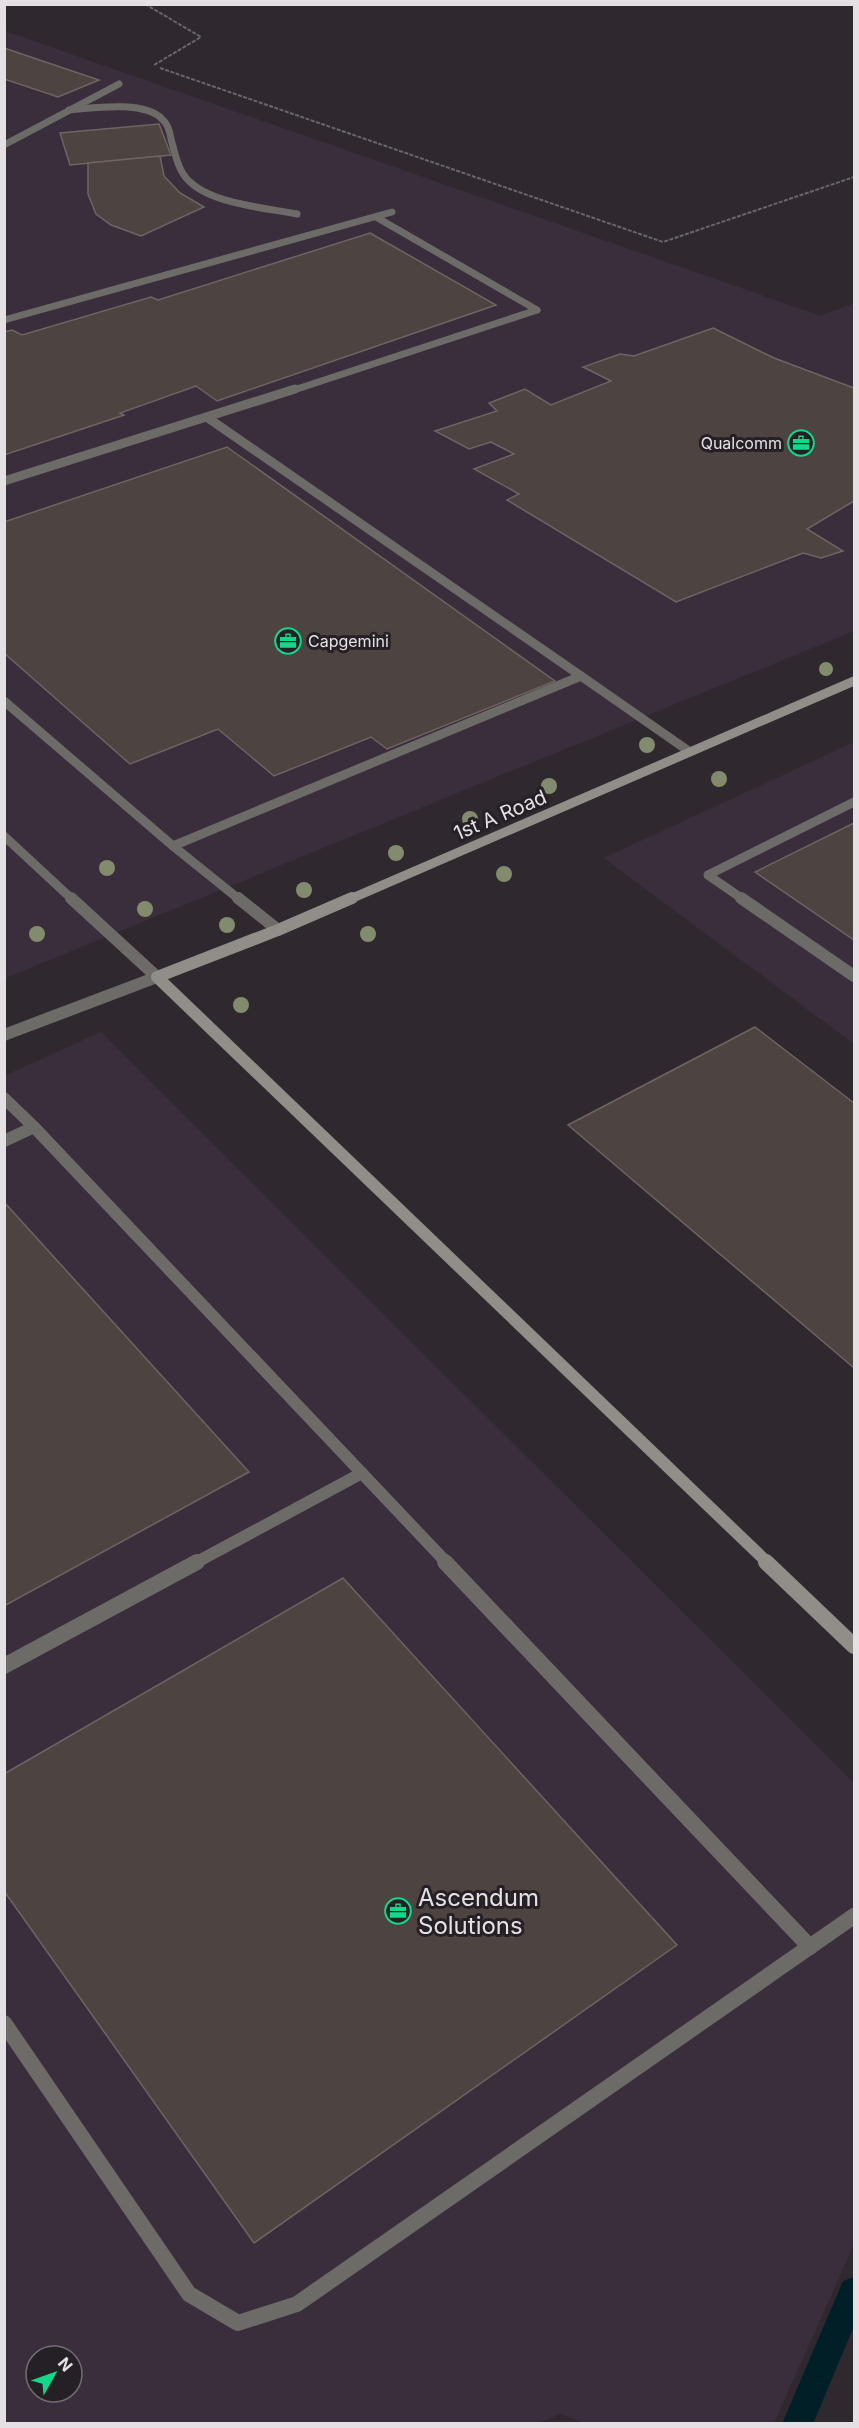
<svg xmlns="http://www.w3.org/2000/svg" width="859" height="2428" font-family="Inter,sans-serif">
	<rect width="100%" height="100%" fill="#2f292f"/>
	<g fill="#3a2e3d" fill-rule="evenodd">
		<polygon points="5,31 821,316 854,303 854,631 5,978"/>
		<polygon points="854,742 854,1044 604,858"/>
		<path d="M101,1032L854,1783V2244L774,2423L585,2424L561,2414L534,2424L5,2423L4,1076ZM36,2356H72V2392H36Z"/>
	</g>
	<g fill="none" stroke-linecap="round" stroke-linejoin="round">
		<polygon fill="#001f27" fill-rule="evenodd" points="854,2277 854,2326 813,2424 782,2424 843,2281"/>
	</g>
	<g fill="#4d4341" stroke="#6e6462" stroke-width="1.5">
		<polygon points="4,48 99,80 58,97 4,79"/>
		<polygon points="159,124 171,155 70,165 60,133"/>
		<polygon points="160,156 164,176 180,193 204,207 141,236 111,225 96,214 88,194 88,163"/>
		<polygon points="370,233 496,305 217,401 196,386 120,413 124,415 4,455 4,332 12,330 22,335 151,297 158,300"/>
		<polygon points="713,328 774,358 854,388 854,501 807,529 843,551 821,558 803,553 676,602 507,500 519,494 474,469 514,454 491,442 469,449 435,431 497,411 489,403 525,389 551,405 611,381 583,367 620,354 634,356"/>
		<polygon points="227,447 555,681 387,749 371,737 274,776 218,729 130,764 4,653 4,522"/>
		<polygon points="854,823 854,940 755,872"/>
		<polygon points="755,1027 854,1103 854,1368 568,1125"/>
		<polygon points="4,1202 249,1472 4,1606"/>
		<polygon points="343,1578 677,1945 254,2243 4,1891 4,1774"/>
	</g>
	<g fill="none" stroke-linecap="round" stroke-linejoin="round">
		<g stroke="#6a656a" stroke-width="2" stroke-dasharray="4 1.5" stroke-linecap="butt">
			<polyline points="145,4 201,37 154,65"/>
			<polyline points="160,68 663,242 854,177"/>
		</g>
		<g stroke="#6d6b67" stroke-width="7">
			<path d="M69,110C93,108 144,100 162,119C168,124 170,132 171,139C175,153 178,171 189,181C212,204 266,208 297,214"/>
			<polyline points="4,145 119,84"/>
			<polyline points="376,217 537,310"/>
			<polyline points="4,320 392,212"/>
			<polyline points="291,391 537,310"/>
		</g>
		<g stroke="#6d6b67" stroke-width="9">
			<polyline points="4,481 295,389"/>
			<polyline points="581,676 690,752"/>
			<polyline points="4,701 173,846 240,900"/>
			<polyline points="173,846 581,676 208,418"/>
			<polyline points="744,900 708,875 854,802"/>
		</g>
		<g stroke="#6d6b67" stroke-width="12">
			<polyline points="238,898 278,930"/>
			<polyline points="741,898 854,976"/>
			<polyline points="4,1098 34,1127"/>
			<polyline points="4,1141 34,1127 447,1563"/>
			<polyline points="195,1563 362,1473"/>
		</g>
		<g stroke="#6d6b67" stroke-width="16">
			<polyline points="445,1562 810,1947"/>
			<polyline points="4,1666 197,1562"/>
			<polyline points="4,2023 189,2294 238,2323 297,2304 854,1916"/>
		</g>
		<polyline stroke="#6d6b67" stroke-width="9" points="4,836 73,900"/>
		<polyline stroke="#6d6b67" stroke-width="12" points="4,1035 157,977 71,898"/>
		<polyline stroke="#918e89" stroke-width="9" points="348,900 854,681"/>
		<polyline stroke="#918e89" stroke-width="12" points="352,898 278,930 157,977 768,1563"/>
		<polyline stroke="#918e89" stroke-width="16" points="766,1562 854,1646"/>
	</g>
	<g fill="#828b6e">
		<circle cx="826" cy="669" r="7"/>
		<circle cx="647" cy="745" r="8"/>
		<circle cx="719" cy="779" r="8"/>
		<circle cx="549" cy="786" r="8"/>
		<circle cx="470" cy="819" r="8"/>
		<circle cx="396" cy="853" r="8"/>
		<circle cx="107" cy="868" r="8"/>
		<circle cx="504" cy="874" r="8"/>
		<circle cx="304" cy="890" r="8"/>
		<circle cx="145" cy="909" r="8"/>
		<circle cx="227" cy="925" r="8"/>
		<circle cx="37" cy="934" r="8"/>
		<circle cx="368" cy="934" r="8"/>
		<circle cx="241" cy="1005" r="8"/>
	</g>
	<defs>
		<g id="office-ring" transform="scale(1.35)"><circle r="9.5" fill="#252025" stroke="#11d98a" stroke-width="1.5"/><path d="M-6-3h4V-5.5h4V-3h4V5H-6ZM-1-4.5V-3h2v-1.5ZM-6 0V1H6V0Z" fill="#11d98a"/></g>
	</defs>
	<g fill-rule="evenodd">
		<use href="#office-ring" x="801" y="443"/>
		<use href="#office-ring" x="288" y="641"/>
		<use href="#office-ring" x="398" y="1911"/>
	</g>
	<g text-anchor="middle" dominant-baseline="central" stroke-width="6" stroke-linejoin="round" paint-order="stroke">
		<g font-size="16" fill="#e4e0e4" stroke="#252025" text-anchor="end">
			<text x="782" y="443">Qualcomm</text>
			<text x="308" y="641" text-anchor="start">Capgemini</text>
		</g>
		<g font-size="20" fill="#e4e0e4" stroke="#252025">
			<text transform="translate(500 815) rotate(-23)">1st A Road</text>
		</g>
		<g font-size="24" fill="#e4e0e4" stroke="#252025" text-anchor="start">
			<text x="418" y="1897">Ascendum<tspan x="418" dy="28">Solutions</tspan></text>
		</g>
	</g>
	<rect width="859" height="2428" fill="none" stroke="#e4e0e4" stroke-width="12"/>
	<g transform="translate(54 2374) rotate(50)"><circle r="28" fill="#252025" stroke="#716d71" stroke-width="1.5"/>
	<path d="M0-4.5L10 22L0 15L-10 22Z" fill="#11d98a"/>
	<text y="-9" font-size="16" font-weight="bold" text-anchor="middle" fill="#e4e0e4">N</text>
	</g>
</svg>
